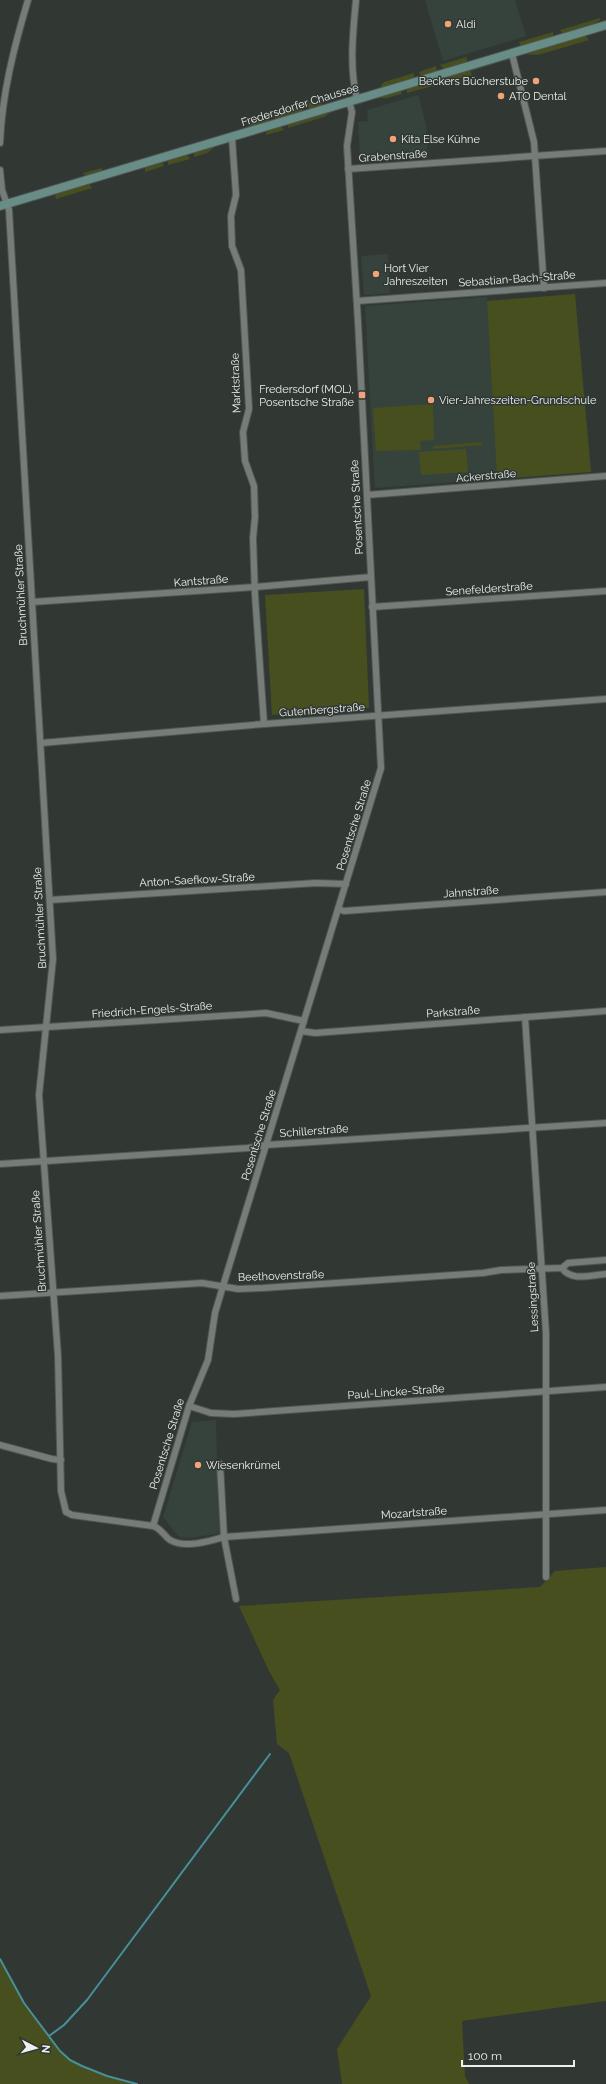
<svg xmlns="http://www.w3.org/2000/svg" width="606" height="2084" font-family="Raleway,sans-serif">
	<rect width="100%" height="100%" fill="#313834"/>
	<g fill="#36433d">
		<polygon points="425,0 515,0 526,36 443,61"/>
		<polygon points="418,95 426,124 428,154 360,158 358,122 368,121 367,110"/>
		<polygon points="388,254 390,293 364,295 361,256"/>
		<polygon points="487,297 497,479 375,488 365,306"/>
		<polygon points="216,1420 218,1508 221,1533 190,1538 179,1537 163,1517 192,1422"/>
	</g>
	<g fill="#474f1e">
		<polygon points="600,18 600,20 589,26 563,34 560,30"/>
		<polygon points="553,32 553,37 521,47 519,42"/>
		<polygon points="585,35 589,40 538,55 525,54"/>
		<polygon points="466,57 468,63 445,70 440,65"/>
		<polygon points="436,66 437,72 421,77 419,72"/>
		<polygon points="470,70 472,75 442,83 442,78"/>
		<polygon points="414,73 414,79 378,90 384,82"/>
		<polygon points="430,81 433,86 407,93 407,88"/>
		<polygon points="400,90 402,94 387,98 380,98 379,96"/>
		<polygon points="322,99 322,106 310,110 306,104"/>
		<polygon points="302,105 303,112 276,120 273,114"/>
		<polygon points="334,110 324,117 288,128 288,124"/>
		<polygon points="270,116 269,122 252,127 249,126 249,124"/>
		<polygon points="281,126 284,130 266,135 267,130"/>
		<polygon points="218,145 207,153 194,157 194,152"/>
		<polygon points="187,154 190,159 168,165 168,160"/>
		<polygon points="162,162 164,166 145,172 145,167"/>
		<polygon points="102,168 102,172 86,177 83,173"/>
		<polygon points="88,183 92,188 56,199 55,193"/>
		<polygon points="575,294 591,472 497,479 487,301"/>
		<polygon points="433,404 434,440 420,441 421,450 376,451 373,408"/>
		<polygon points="482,442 482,445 433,449 433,446"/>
		<polygon points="466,449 468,472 421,475 419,452"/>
		<polygon points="364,589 369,708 272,715 265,595"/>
		<polygon points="606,1567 606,2001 462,2021 465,2076 469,2084 342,2084 337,2049 371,1996 289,1753 277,1744 273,1700 280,1690 269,1671 239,1606 540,1587 555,1571"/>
		<polygon points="0,1959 24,2003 60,2051 70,2060 82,2066 107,2076 137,2084 0,2084"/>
	</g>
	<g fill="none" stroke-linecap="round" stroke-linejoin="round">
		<g stroke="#46909c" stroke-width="2">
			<polyline points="0,1959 24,2003 60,2051 70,2060 82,2066 107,2076 137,2084"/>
			<polyline points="49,2036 64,2025 87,2000 270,1754"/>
		</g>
		<g stroke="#505552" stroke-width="8">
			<g id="minor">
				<path d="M356,0C353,32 349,68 357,99"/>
				<polyline points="512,54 534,142 544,288"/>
				<polyline points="232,138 236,195 231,216 232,246 241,270 249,409 243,432 245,461 254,486 255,517 253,538 255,595 264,724"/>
				<path d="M0,143C2,94 14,47 28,0"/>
				<polyline points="348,169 606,151"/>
				<path d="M0,170L2,190L9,210L53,959L39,1095L58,1356L61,1491L66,1512L72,1515L153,1526C161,1528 164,1536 170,1540C186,1549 208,1541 224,1537L606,1510"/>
				<polyline points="357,301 606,283"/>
				<polyline points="367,495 606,476"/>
				<polyline points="32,602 255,587 371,577"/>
				<polyline points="372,607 606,591"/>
				<polyline points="41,743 264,724 606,699"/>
				<polyline points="50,900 316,883 346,884"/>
				<polyline points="338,909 344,911 606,892"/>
				<polyline points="525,1017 546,1333 546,1577"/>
				<polyline points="0,1030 266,1013 304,1021"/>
				<polyline points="301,1031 315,1033 606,1011"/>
				<polyline points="0,1164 248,1148 266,1145 606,1123"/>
				<path d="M562,1268C571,1282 591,1275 606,1274"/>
				<polyline points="0,1296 202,1283 238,1289 263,1288 483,1273 501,1270 562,1268 568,1263 606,1260"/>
				<polyline points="189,1406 211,1413 234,1414 606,1387"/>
				<polyline points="0,1445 52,1459 61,1460"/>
				<polyline points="220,1464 224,1537 236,1599"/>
				<polyline points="153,1526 189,1406 208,1360 215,1313 223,1286 381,768 358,322 347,146 352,112 349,101"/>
			</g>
		</g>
		<g stroke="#505552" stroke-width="10">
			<polyline id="secondary" points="0,206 606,25"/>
		</g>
		<use href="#minor" stroke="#767d79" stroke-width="6"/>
		<use href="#secondary" stroke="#688c86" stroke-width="8"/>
	</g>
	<g fill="#f0a27a" stroke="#313834" stroke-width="1.5">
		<circle cx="448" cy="24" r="4"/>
		<circle cx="536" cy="81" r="4"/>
		<circle cx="501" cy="96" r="4"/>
		<circle cx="393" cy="139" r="4"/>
		<circle cx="376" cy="274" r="4"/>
		<rect x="358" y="391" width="8" height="8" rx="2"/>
		<circle cx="431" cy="400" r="4"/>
		<circle cx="198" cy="1465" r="4"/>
	</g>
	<g text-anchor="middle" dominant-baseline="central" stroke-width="3" stroke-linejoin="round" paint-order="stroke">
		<g font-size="11" fill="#ebefed" stroke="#313834" text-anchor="start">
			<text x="456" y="24">Aldi</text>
			<text x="528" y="81" text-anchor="end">Beckers Bücherstube</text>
			<text x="509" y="96">ATO Dental</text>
			<text x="401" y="139">Kita Else Kühne</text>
			<text x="384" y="268">Hort Vier<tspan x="384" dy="13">Jahreszeiten</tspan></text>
			<text x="354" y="389" text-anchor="end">Fredersdorf (MOL),<tspan x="354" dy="13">Posentsche Straße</tspan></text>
			<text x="439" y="400">Vier-Jahreszeiten-Grundschule</text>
			<text x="206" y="1465">Wiesenkrümel</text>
		</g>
		<g font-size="11" fill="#ebefed" stroke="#313834">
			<text transform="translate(300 105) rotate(-17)">Fredersdorfer Chaussee</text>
			<text transform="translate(393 156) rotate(-4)">Grabenstraße</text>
			<text transform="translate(517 279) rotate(-4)">Sebastian-Bach-Straße</text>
			<text transform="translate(236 383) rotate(-92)">Marktstraße</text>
			<text transform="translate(486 476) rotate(-5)">Ackerstraße</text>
			<text transform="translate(357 507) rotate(-93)">Posentsche Straße</text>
			<text transform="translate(201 581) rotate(-4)">Kantstraße</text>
			<text transform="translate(489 589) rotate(-4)">Senefelderstraße</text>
			<text transform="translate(21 595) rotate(-93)">Bruchmühler Straße</text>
			<text transform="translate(322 710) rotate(-4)">Gutenbergstraße</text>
			<text transform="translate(354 825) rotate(-73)">Posentsche Straße</text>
			<text transform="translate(197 880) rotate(-3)">Anton-Saefkow-Straße</text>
			<text transform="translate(471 892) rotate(-4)">Jahnstraße</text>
			<text transform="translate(40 918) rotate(-93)">Bruchmühler Straße</text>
			<text transform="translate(152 1010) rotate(-4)">Friedrich-Engels-Straße</text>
			<text transform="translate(453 1012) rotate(-4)">Parkstraße</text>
			<text transform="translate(314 1131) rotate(-4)">Schillerstraße</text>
			<text transform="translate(259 1135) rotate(-73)">Posentsche Straße</text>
			<text transform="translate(39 1241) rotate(-94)">Bruchmühler Straße</text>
			<text transform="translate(281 1276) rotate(-2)">Beethovenstraße</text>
			<text transform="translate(533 1297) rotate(-93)">Lessingstraße</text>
			<text transform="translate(396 1392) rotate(-4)">Paul-Lincke-Straße</text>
			<text transform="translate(167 1444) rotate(-73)">Posentsche Straße</text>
			<text transform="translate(414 1513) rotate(-4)">Mozartstraße</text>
		</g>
	</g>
	<g transform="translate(36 2048) rotate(96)" stroke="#313834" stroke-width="3" paint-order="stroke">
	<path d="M0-3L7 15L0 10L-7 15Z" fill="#ebefed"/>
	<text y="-6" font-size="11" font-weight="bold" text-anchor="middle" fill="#ebefed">N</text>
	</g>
	<path d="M462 2060v6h112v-6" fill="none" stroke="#ebefed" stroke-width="2"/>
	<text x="468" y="2060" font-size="12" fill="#ebefed" stroke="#313834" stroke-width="3" paint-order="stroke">100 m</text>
</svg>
